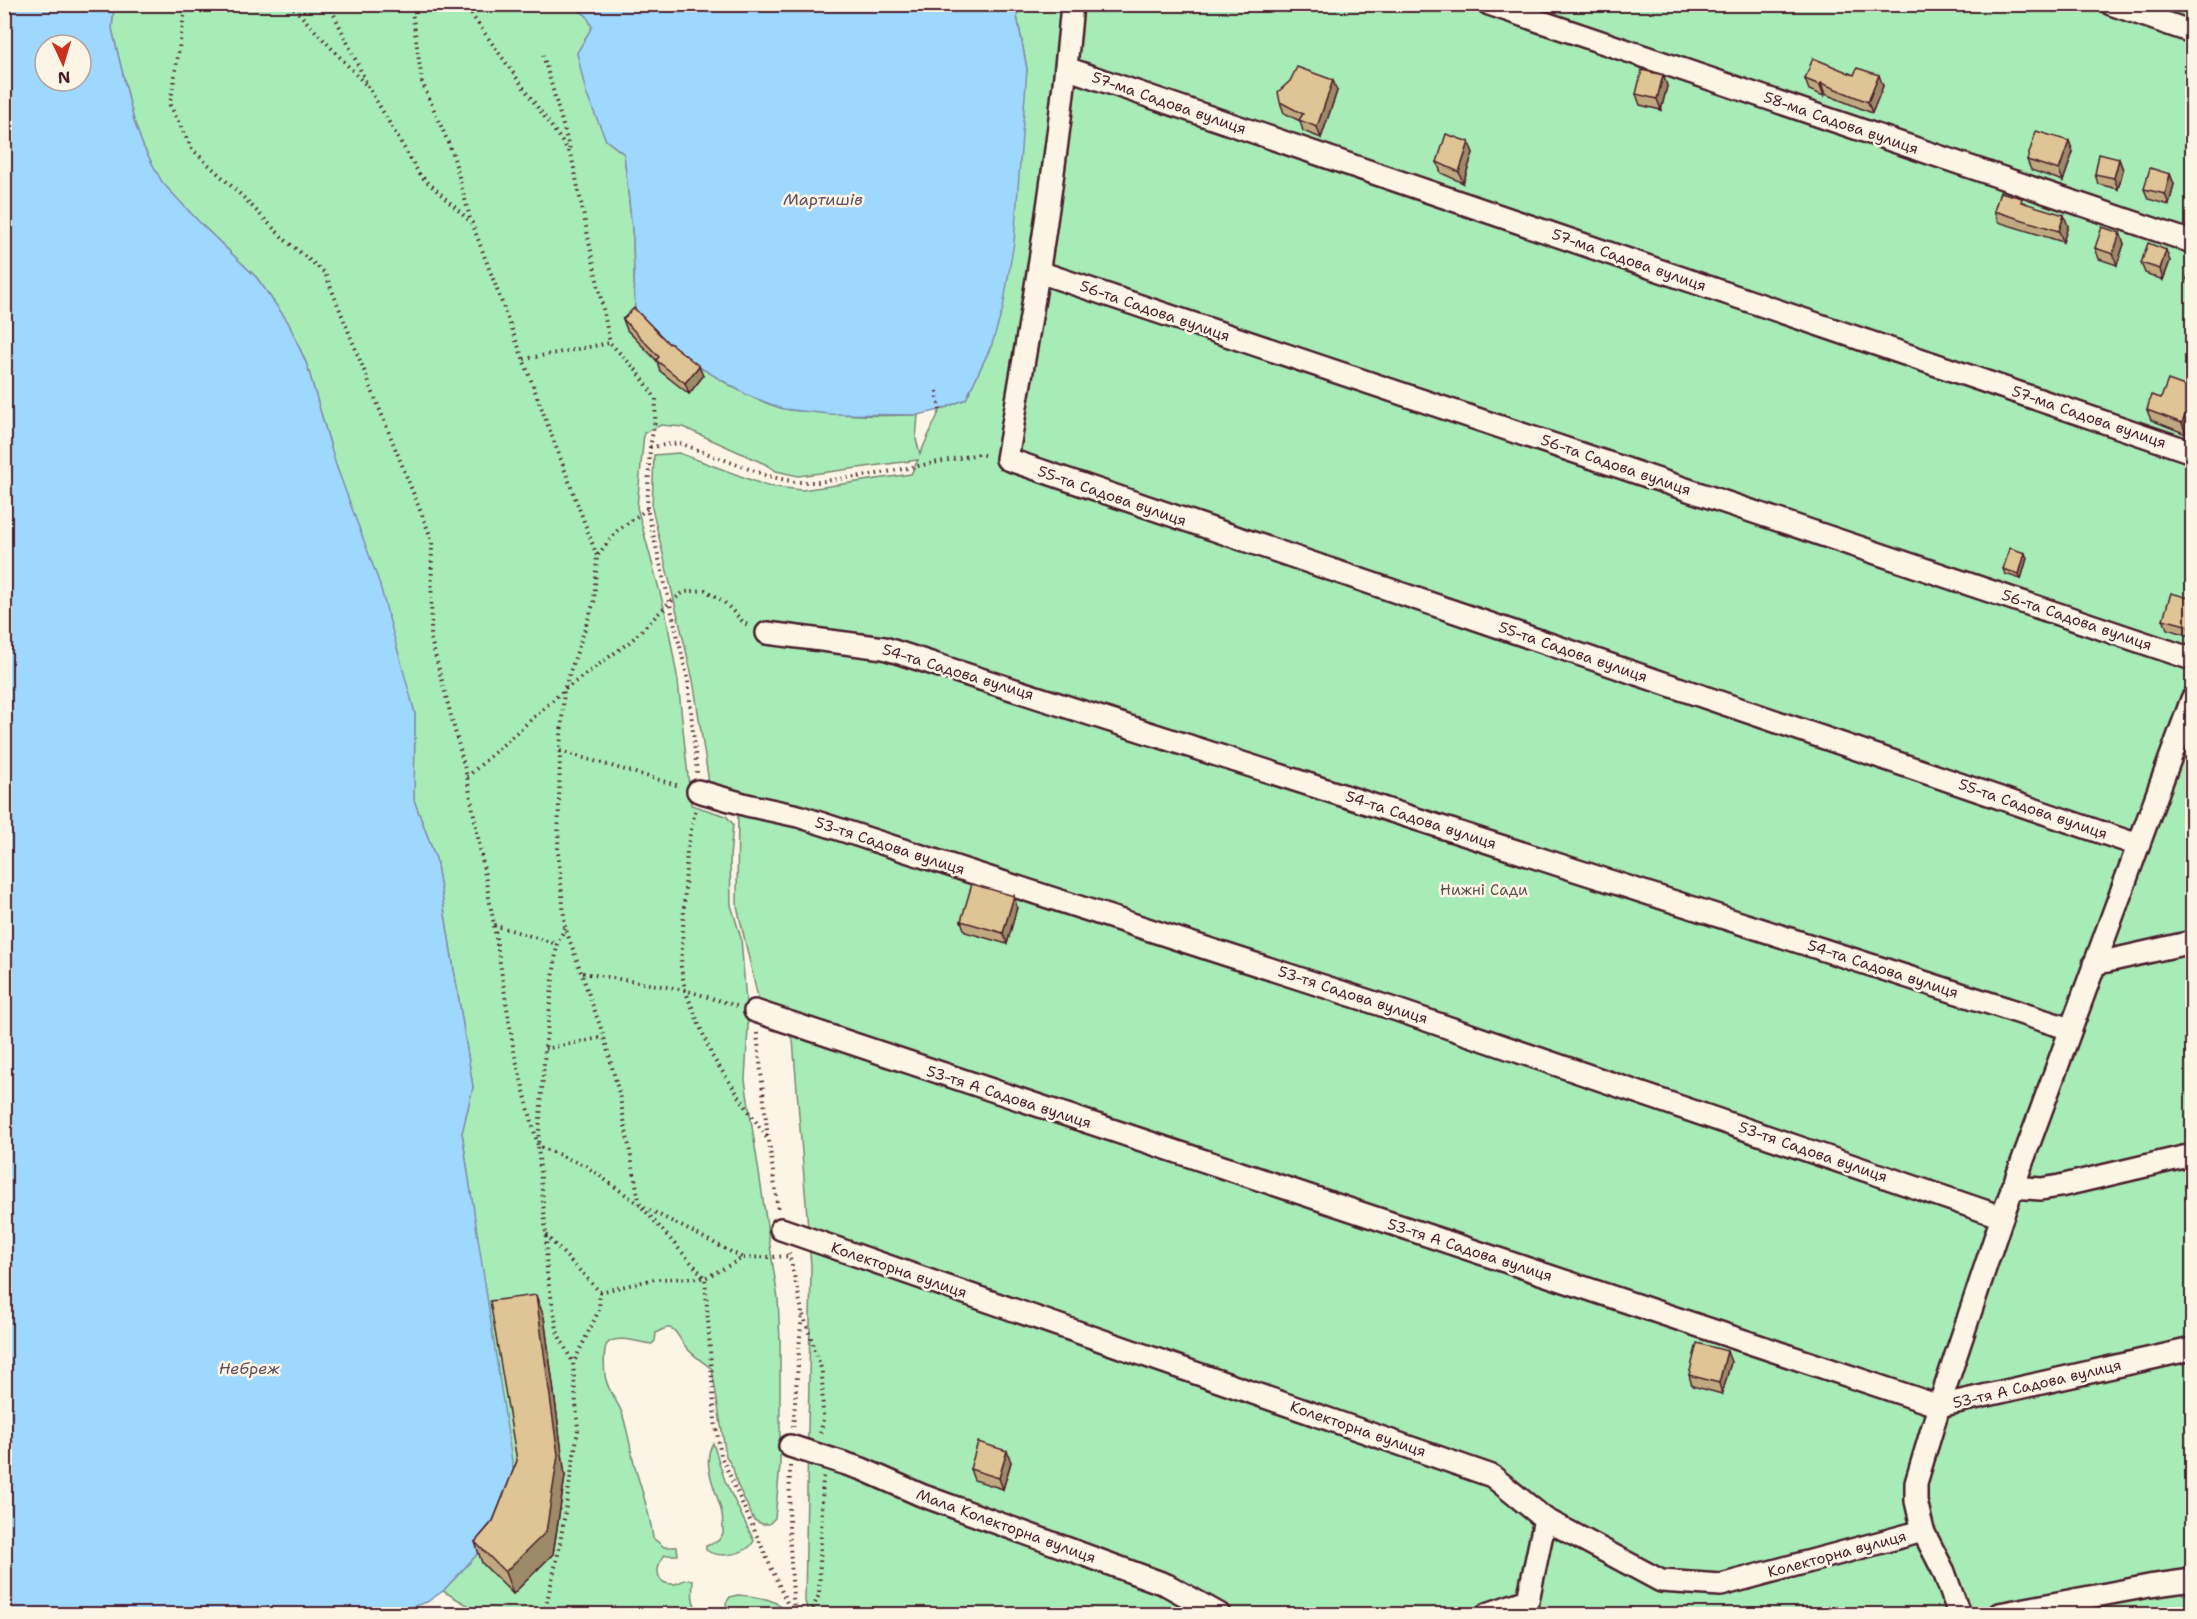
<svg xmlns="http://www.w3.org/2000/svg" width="2197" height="1619" font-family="'Shantell Sans',sans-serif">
	<rect width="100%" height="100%" fill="#fcf5e5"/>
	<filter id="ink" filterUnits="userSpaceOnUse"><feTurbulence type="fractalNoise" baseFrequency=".0167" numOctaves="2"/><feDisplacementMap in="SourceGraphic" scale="12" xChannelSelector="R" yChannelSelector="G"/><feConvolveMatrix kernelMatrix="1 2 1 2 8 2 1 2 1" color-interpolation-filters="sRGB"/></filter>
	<g filter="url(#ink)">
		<g fill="#a7ecb7" stroke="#788671" stroke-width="1.5">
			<path d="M114,5H572L587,16L592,27L577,53L606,140L624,154L633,239L635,309C677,350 724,391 781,408C791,411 803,411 813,412C848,416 883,416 918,415L916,439L920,454L940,410L966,399L992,344L1027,69L1017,16L1019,5H2192V1614H810L805,1602L811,1266L793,1040L758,998L737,906L738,808L710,789L693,680L652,508L654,455L679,453L767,486L802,490L911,474L918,460L798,476L776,471L765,464L683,427L661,425L644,433L637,507L666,615L678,681L691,805L726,816L733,824L730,857L731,905L741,938L748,1028L745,1080L778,1299L780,1341V1465L775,1518L769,1524H762L754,1520L737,1484L733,1468L726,1456L712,1369C703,1362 692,1355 685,1346C675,1333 675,1321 656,1333L655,1341L652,1344C641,1343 616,1334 607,1344C603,1349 604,1373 606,1380C609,1392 618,1402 622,1413C628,1431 631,1452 636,1471C643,1494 650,1514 653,1538L664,1547H677L678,1555H665C655,1566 654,1585 674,1584C682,1583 684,1577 693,1581C692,1595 691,1604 701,1614H483L443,1591L497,1533L485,1291L462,1132L473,1087L436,859L414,800L415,713L336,465L307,365L288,322L257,278L201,224L162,183L143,146L134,121L112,29Z"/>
			<path d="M713,1443L725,1481L754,1541C747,1555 719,1559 706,1550V1546L718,1541L723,1534C723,1527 723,1520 722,1514C718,1492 700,1465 713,1443Z"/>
			<path d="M738,1595C756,1597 777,1597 787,1614H728L726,1603L730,1597Z"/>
		</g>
		<g fill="#9fd8ff" stroke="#7d8eaa" stroke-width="1.5" fill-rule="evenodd">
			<path d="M5,5H114L112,29L134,121L143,146L162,182L201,224L257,278L288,322L307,365L336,465L379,582L415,713L414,800L436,859L473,1087L462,1133L515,1481L497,1533L443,1591L427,1602L392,1613L5,1614ZM45,45H81V81H45Z"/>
			<polygon points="572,5 1019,5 1017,16 1027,69 1014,242 1003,308 992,344 966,399 940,410 918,415 830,414 783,409 747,395 682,357 635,309 633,239 624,154 606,140 586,93 577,53 592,27 587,16"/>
		</g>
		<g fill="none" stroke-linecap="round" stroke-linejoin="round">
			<g stroke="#4a1f2b" stroke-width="26">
				<g id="minor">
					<path d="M1072,4C1059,157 1033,308 1007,459L2138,845"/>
					<polyline points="1489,4 2192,242"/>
					<polyline points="2111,4 2192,32"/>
					<polyline points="1066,68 2192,452"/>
					<polyline points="1039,272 2192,659"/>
					<polyline points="767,633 884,648 2070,1029"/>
					<polyline points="698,791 747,805 798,816 1397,1010 2002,1217"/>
					<polyline points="2094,964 2192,942"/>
					<polyline points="755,1011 1939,1406 2192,1349"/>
					<polyline points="2012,1187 2041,1189 2060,1186 2192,1155"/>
					<polyline points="781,1229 1492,1476 1545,1519 1661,1581 1721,1585 1923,1531"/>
					<polyline points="790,1446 862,1469 921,1495 1167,1585 1219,1614"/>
					<polyline points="1487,1614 1528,1600 1545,1519"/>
					<polyline points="1959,1614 1944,1572 1923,1531 1916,1501 1916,1483 1939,1406 2002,1217 2192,699"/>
					<polyline points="1999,1614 2149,1586 2192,1580"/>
				</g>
			</g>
			<g stroke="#4a1f2b" stroke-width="4" stroke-dasharray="1.5 4.5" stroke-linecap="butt">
				<polyline points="186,4 170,105 192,149 241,195 284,239 325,273 432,540 431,639 467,777 494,925 514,1052 538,1146 586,1166 640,1205 743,1258"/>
				<polyline points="290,4 366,85"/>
				<polyline points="329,4 369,88 420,175 472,223 597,556"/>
				<polyline points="411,4 422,82 453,154 471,222"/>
				<polyline points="464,4 571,154 610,343 638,372 656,399 655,421 650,447 647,509 688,680 697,773"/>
				<polyline points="543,55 570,150"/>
				<polyline points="524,359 610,343"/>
				<polyline points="937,391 940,410"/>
				<polyline points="650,447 679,443 768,476 795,482 818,482 877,474 979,454 988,456"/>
				<polyline points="647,509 617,531 597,556 594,602 564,690 560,751 558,851 565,927 604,1037 619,1093 640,1205 705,1278 715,1421 721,1456 792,1614"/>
				<polyline points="560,751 680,786"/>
				<polyline points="467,777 564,690 631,641 669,603 684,592 705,590 723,601 744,623 750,626"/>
				<polyline points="695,811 687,849 681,967 685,990 712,1056 769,1141 778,1211"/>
				<polyline points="494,925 557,944"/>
				<polyline points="583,973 685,990 737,1006"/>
				<polyline points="757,1033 768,1139"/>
				<polyline points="545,1049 604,1037"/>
				<polyline points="546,1235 600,1292 599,1310 574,1362"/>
				<polyline points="789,1253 802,1311 793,1429"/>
				<polyline points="600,1292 655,1279 705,1278 743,1258 790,1256"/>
				<polyline points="803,1315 822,1371 823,1419 820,1436"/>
				<polyline points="790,1466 789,1528 794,1614"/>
				<polyline points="544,1614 559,1550 578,1430 573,1363 558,1334 547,1275 546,1235 538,1146 545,1049 557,944 565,928"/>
				<polyline points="810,1614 819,1595 823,1475"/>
			</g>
			<use href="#minor" stroke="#fcf5e5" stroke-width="21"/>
		</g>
		<g fill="#c0a980" stroke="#4a1f2b" stroke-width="1.5">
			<polygon points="1663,75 1667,86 1661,110 1640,105 1636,94"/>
			<polygon points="1854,75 1883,86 1872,113 1825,94 1824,96 1809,90 1805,79"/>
			<polygon points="1337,91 1321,138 1303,131 1300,121 1284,113 1280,102"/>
			<polygon points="2069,141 2073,152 2063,181 2031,170 2027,160"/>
			<polygon points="1473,153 1463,183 1441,173 1437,162"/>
			<polygon points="2119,159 2123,170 2118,189 2098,184 2095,174"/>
			<polygon points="2170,174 2174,184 2169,205 2148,199 2144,189"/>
			<polygon points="2023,202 2068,226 2063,242 1998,222 1994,211"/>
			<polygon points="2120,233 2124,244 2117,265 2099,259 2095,248"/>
			<polygon points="2170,261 2163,280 2145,273 2141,263"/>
			<polygon points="2193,262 2193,290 2191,290 2187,279"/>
			<polygon points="623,319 669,344 703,376 689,394 660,371 657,361 627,330"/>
			<polygon points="2193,389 2193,415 2186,434 2151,420 2147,410 2161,398"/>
			<polygon points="2027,558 2021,579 2005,574 2003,569"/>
			<polygon points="2193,599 2193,637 2167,629 2163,619"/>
			<polygon points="1017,907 1007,944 965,932 961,921"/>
			<polygon points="544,1317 565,1476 553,1554 513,1594 482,1563 475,1542 493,1521 517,1461"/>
			<polygon points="1731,1362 1722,1394 1692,1386 1689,1375"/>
			<polygon points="1011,1462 1003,1489 974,1480 970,1469"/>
		</g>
		<g fill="#9c8a68" stroke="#4a1f2b" stroke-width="1.5">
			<polygon points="1663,75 1667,86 1661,110 1657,99"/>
			<polygon points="1879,75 1883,86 1872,113 1868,102"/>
			<polygon points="1333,80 1337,91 1321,138 1317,127"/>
			<polygon points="1821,83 1825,94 1824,96 1820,85"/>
			<polygon points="2069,141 2073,152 2063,181 2059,170"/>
			<polygon points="1469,142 1473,153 1463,183 1459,172"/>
			<polygon points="2119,159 2123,170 2118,189 2114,178"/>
			<polygon points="2170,174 2174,184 2169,205 2165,194"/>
			<polygon points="2064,215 2068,226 2063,242 2059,231"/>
			<polygon points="2120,233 2124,244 2117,265 2113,254"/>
			<polygon points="2166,250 2170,261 2163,280 2160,269"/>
			<polygon points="699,366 703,376 689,394 685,383"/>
			<polygon points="2193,394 2193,415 2186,434 2182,423"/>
			<polygon points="2025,553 2027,558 2021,579 2019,574"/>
			<polygon points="1014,896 1017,907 1007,944 1003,933"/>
			<polygon points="536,1295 544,1317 565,1476 553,1554 513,1594 505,1572"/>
			<polygon points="1727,1351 1731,1362 1722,1394 1719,1383"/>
			<polygon points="1007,1451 1011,1462 1003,1489 999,1478"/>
		</g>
		<g fill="#dfc595" stroke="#4a1f2b" stroke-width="1.5">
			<polygon points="1813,58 1854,75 1857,68 1879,75 1868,102 1821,83 1820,85 1805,79"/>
			<polygon points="1297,67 1333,80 1317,127 1299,120 1303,114 1280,102 1278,92 1290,81"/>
			<polygon points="1642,70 1663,75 1657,99 1636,94"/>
			<polygon points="2036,131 2069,141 2059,170 2027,160"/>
			<polygon points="1446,134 1469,142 1459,172 1437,162"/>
			<polygon points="2099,154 2119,159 2114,178 2095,174"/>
			<polygon points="2150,168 2170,174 2165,194 2144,189"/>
			<polygon points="2000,192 2022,198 2021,202 2064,215 2059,231 1994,211"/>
			<polygon points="2102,227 2120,233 2113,254 2095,248"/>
			<polygon points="2148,243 2166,250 2160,269 2141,263"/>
			<polygon points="2193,262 2193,280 2187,279"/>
			<polygon points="634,308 669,344 670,343 699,366 685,383 656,360 659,357 623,319"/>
			<polygon points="2168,380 2193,389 2193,394 2182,423 2147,410 2151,395 2161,398"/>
			<polygon points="2010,548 2025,553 2019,574 2003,569"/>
			<polygon points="2171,593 2193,599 2193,627 2163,619"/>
			<polygon points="972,884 1014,896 1003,933 961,921"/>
			<polygon points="536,1295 558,1455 546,1532 505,1572 475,1542 493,1521 517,1461 490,1301"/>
			<polygon points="1697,1343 1727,1351 1719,1383 1689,1375"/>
			<polygon points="978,1442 1007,1451 999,1478 970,1469"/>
		</g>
	</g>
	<g text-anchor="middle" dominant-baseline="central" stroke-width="5" stroke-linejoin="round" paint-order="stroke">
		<g font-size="15" fill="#4a1f2b" stroke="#fcf5e5">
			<text transform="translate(1169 103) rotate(19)">57-ма Садова вулиця</text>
			<text transform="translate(1841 123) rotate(19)">58-ма Садова вулиця</text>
			<text transform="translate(1629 260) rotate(19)">57-ма Садова вулиця</text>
			<text transform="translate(1155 311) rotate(19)">56-та Садова вулиця</text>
			<text transform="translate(2089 417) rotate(19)">57-ма Садова вулиця</text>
			<text transform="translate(1616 465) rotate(19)">56-та Садова вулиця</text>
			<text transform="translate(1112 496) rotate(19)">55-та Садова вулиця</text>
			<text transform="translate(2077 620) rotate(19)">56-та Садова вулиця</text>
			<text transform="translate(1573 652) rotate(19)">55-та Садова вулиця</text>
			<text transform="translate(958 672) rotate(17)">54-та Садова вулиця</text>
			<text transform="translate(2033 809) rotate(19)">55-та Садова вулиця</text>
			<text transform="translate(1421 820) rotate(18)">54-та Садова вулиця</text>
			<text transform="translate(890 846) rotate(18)">53-тя Садова вулиця</text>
			<text transform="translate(1883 969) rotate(18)">54-та Садова вулиця</text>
			<text transform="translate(1353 995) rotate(18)">53-тя Садова вулиця</text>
			<text transform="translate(1009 1097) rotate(18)">53-тя А Садова вулиця</text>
			<text transform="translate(1813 1152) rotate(19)">53-тя Садова вулиця</text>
			<text transform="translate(1470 1250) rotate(18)">53-тя А Садова вулиця</text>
			<text transform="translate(899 1270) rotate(19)">Колекторна вулиця</text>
			<text transform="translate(2037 1384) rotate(-13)">53-тя А Садова вулиця</text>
			<text transform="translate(1358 1429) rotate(19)">Колекторна вулиця</text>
			<text transform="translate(1006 1526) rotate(20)">Мала Колекторна вулиця</text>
			<text transform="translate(1837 1554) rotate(-15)">Колекторна вулиця</text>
		</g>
		<g font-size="15" fill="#61524e" stroke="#fcf5e5">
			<text x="1484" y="890">Нижні Сади</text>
		</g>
		<g font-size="16" font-style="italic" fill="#5f4d60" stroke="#fcf5e5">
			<text x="823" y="199">Мартишів</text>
			<text x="249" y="1368">Небреж</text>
		</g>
	</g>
	<rect width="2197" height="1619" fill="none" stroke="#fcf5e5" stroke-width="24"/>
	<rect x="12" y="12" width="2173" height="1595" fill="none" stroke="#4a1f2b" stroke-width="2" filter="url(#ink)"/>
	<g transform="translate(63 63) rotate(176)"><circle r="28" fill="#fcf5e5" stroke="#b59f9b" stroke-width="1.5"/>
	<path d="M0-4.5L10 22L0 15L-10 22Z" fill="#c8321e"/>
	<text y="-9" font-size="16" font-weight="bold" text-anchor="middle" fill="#4a1f2b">N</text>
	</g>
</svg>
